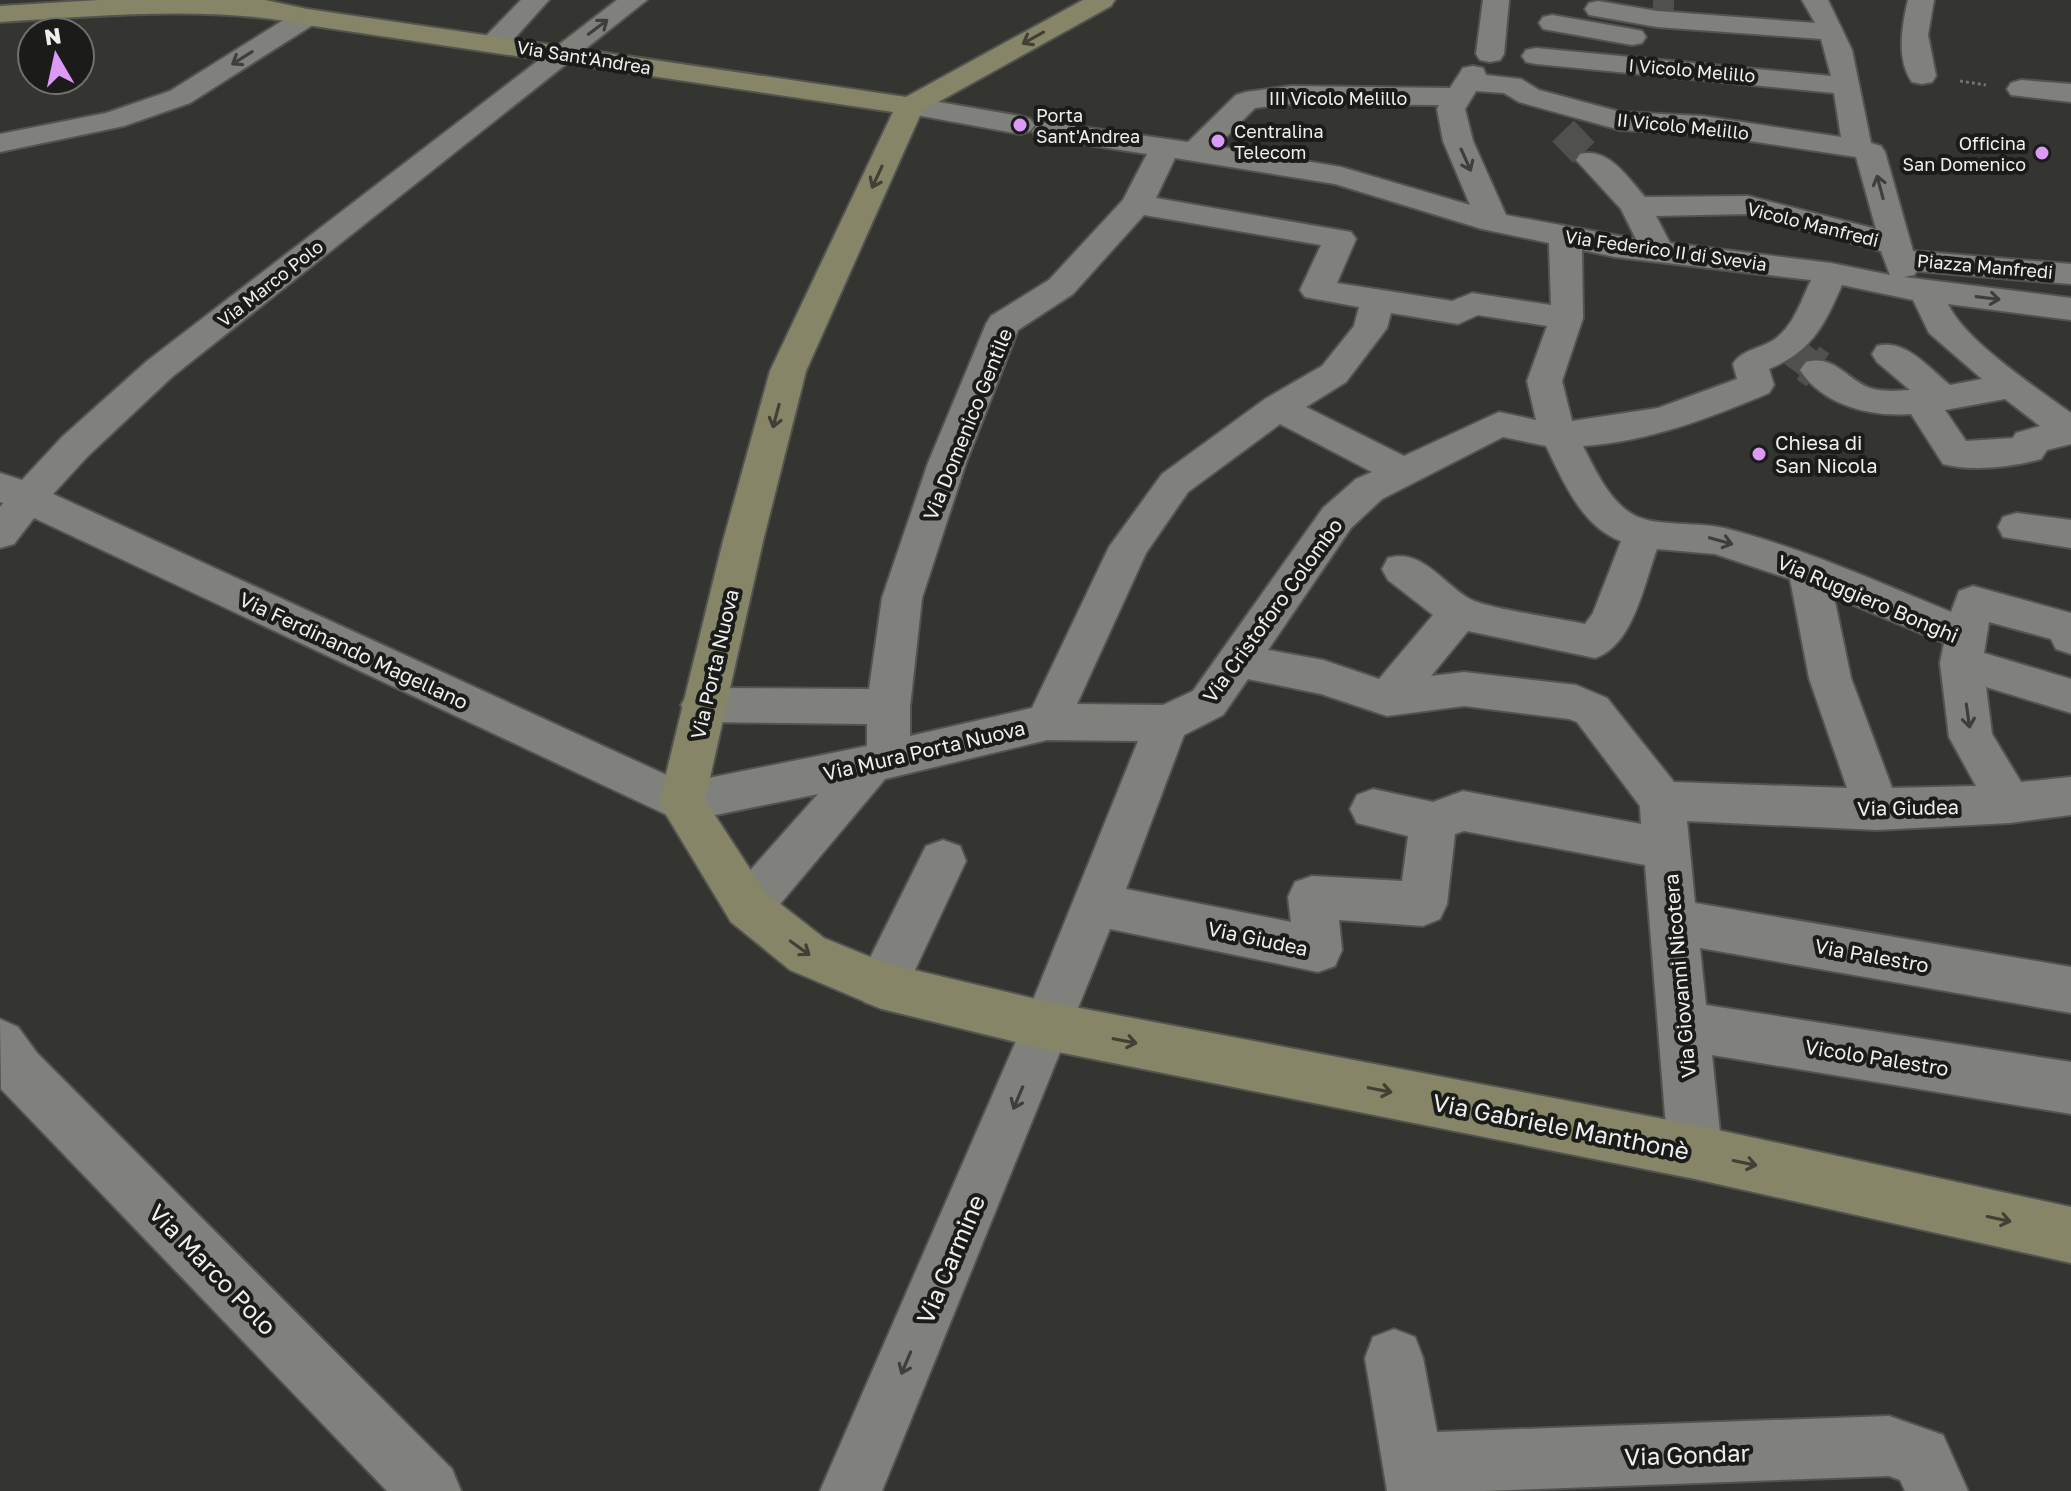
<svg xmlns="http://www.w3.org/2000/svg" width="2071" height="1491" font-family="'Golos Text',sans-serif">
	<rect width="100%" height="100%" fill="#343431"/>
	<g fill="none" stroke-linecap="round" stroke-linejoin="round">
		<g stroke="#50504d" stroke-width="30" stroke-dasharray="30 15" stroke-linecap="butt">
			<polyline points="1653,3 1674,4"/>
			<polyline points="1563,131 1591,160"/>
			<polyline points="1792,351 1811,365"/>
		</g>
		<polyline stroke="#50504d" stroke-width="40" stroke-dasharray="40 20" stroke-linecap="butt" points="1808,363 1818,370"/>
		<g stroke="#535350" stroke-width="4">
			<g id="street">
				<polygon points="521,0 549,0 504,50 484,50 480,44 484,38"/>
				<path d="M617,0H647L172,377L88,456L53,494L684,783L867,746V724L703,722L688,717L681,705L688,693L703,688L869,689L882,598L928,463L986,324L991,316L1049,280L1123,200L1147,154L1037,137L1032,131L1037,125L1047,122L1188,142L1236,95L1246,92L1291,86L1450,88L1463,68L1473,66L1483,68L1486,75L1521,79L1539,90L1621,112L1703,116L1841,137L1834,93L1536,64L1526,62L1522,56L1526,50L1536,48L1831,76L1821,39L1657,27L1589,15L1585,9L1589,3L1598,1L1657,11L1815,23L1802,0H1828L1852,50L1871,143L1881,146L1885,152L1913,251L2071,264V284L1917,271L1914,275L1904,277L2071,298V320L1948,304C1965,341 2037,388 2071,413V444L2047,450L2041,459C2013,467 1971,472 1943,464L1911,414C1872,417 1823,406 1800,370L1806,362C1834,354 1846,379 1870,388C1882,392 1898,391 1910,390L1877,362L1872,354L1877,346C1905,338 1929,368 1950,385L1982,379L1929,333L1913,300L1842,285C1824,326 1812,351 1769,369L1774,385L1769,393C1710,418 1647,442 1583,446C1595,470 1609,500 1632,514C1655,528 1701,521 1728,529C1805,549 1878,582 1951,612L1959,591L1973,586L2071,613V654L2056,649L2051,639L1989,622L1984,653L2071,679V713L1986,687L1992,734L2021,782L2071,777V815L2010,823L1877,830L1687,821L1695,903L2071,967V1013L1700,948L1706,1005L2071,1062V1114L1712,1055L1722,1152L1714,1171L1695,1179L1676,1171L1668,1152L1645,865L1464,831L1455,834L1447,904L1440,919L1423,926L1339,920L1342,950L1335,966L1318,972L1110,929L882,1491H820L1023,1025L1138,741L1047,740L885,779L765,922L748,929L731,922L724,907L731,892L818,794L682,822L34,518L14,544L0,548V507L3,503L0,502V473L22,480L62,437L147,361ZM1476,91L1504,93L1519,102L1620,130L1703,134L1856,157L1876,229L1748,196L1645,197C1628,178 1609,147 1580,154L1576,160L1621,209L1636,239L1506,215L1473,141L1465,109ZM1291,104L1439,105L1437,109L1443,141L1470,205L1341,167L1217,146L1255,108ZM1175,158L1335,184L1482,229L1549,243L1551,305L1472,293L1452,301L1337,283L1356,239L1351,232L1156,198ZM1747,214L1881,251L1890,275L1831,263L1670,243L1656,216ZM1144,215L1321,245L1300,290L1305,297L1359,307L1354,326L1322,366L1265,399L1162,474L1109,547L1032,708L910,736V707L922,598L966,463L1018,330L1073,294ZM1582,250L1615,257L1811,280C1801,301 1794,325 1775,339C1761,349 1742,349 1733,364L1737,379L1658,408L1572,421L1562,381L1583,318ZM1391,313L1458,324L1478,315L1547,326L1527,381L1536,420L1499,412L1404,456L1306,407L1346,382L1387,328ZM2005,399L2040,426L2016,433L2013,438L1966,441L1945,410ZM1280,424L1372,472L1356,479L1323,508L1193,691L1163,705L1077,704L1146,553L1188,492ZM1503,437L1546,446C1563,481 1582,527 1621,541L1593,613L1585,624C1560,618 1486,609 1468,598C1442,582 1421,548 1388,558L1382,569L1388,580L1433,615L1379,679L1323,660L1268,650L1351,528L1382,499ZM1657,549L1715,554L1790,579L1809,678L1847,788L1674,782L1607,698L1576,685L1464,672L1431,676L1468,631L1595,658C1633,646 1644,584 1657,549ZM1834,597L1944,643L1940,663L1949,737L1976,786L1892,788L1851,678ZM1248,679L1321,694L1387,716L1464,706L1569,719L1577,722L1640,806L1641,824L1463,791L1433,802L1373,789L1357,795L1350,809L1357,823L1408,836L1402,881L1312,876L1295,882L1288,897L1291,922L1126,889L1184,735L1223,715Z"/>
				<polygon points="1483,0 1509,0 1504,54 1500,60 1490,62 1480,60 1476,54"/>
				<path d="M1908,0H1934L1928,35L1936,76L1932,82L1922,84L1912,82C1896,59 1902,26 1908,0Z"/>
				<polygon points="307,9 316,11 320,17 316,23 190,103 124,126 0,152 0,134 106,113 170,91 298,11"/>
				<polygon points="1552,15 1632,29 1642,31 1646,37 1642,43 1632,45 1543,29 1539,23 1543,17"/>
				<polygon points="2021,80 2071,84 2071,102 2011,95 2007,89 2011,83"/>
				<polygon points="910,97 1020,116 1030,119 1035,125 1030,131 1020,134 900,112 896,106 900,100"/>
				<polygon points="2017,513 2071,520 2071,548 2003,537 1998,527 2003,517"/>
				<polygon points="943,840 960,846 966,861 900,1002 882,1009 864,1002 857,986 864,970 926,846"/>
				<polygon points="0,1019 18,1027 37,1053 452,1469 461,1491 387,1491 1,1089"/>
				<polygon points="1394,1329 1415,1337 1423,1358 1437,1432 1889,1416 1943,1435 1968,1491 1905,1491 1900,1480 1889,1476 1483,1491 1387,1491 1365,1358 1373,1337"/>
			</g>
		</g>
		<g stroke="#535350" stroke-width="4">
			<path id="secondary" d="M99,0H265L307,9L906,97L1083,0H1115L1111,6L922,111L806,371L763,541L705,800L765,892L824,938L885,963L1048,1002L1695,1125L2071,1207V1263L1695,1179L1048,1050L882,1009L790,970L731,922L659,803L723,541L770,371L893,112L307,25C215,5 95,16 0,22V6Z"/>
		</g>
		<polyline stroke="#72726f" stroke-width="3" stroke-dasharray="3 3" stroke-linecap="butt" points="1960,81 1986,85"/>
		<use href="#street" fill="#80807c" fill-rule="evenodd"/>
		<use href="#secondary" fill="#878567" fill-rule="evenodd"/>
	</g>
	<defs><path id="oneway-shaft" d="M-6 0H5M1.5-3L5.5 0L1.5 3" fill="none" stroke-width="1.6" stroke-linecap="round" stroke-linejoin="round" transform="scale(2)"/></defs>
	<g stroke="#3e3e3c">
		<use href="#oneway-shaft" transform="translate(598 27) rotate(-37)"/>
		<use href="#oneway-shaft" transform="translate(242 58) rotate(148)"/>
		<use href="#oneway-shaft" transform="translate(1466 160) rotate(66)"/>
		<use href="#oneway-shaft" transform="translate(1880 187) rotate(-105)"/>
		<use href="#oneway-shaft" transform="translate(1988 298) rotate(7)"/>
		<use href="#oneway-shaft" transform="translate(1721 541) rotate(16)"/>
		<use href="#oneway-shaft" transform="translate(1968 716) rotate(82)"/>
		<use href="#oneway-shaft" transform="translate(1018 1098) rotate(113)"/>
		<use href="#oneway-shaft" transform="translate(906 1363) rotate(113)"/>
	</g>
	<g stroke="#414035">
		<use href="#oneway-shaft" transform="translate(1033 38) rotate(151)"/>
		<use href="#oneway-shaft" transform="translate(877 177) rotate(115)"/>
		<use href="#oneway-shaft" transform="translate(776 416) rotate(105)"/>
		<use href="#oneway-shaft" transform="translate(800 948) rotate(36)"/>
		<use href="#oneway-shaft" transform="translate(1125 1041) rotate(11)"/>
		<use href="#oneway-shaft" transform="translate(1380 1090) rotate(11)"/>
		<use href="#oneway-shaft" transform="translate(1745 1163) rotate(12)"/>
		<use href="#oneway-shaft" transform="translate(1999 1219) rotate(12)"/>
	</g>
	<g fill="#dc99f5" stroke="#1b1b1a" stroke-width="3">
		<circle cx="1020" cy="125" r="8"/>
		<circle cx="1218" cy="141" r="8"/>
		<circle cx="2042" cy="153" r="8"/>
		<circle cx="1759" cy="454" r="8"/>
	</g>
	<g text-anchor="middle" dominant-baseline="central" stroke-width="8" stroke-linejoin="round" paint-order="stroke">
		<g font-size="18" fill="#efefed" stroke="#1b1b1a">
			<text transform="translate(584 57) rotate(9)">Via Sant'Andrea</text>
			<text transform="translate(1692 70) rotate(5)">I Vicolo Melillo</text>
			<text x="1338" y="98">III Vicolo Melillo</text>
			<text transform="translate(1683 126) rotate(6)">II Vicolo Melillo</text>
			<text transform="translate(1813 224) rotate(14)">Vicolo Manfredi</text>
			<text transform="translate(1666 250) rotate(8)">Via Federico II di Svevia</text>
			<text transform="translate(1985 266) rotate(5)">Piazza Manfredi</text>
			<text transform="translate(270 283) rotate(-38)">Via Marco Polo</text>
		</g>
		<g font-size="18" fill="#efefed" stroke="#1b1b1a" text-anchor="start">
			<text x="1036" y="115">Porta<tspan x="1036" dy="21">Sant'Andrea</tspan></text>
			<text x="1234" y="131">Centralina<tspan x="1234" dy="21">Telecom</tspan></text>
			<text x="2026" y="143" text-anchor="end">Officina<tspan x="2026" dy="21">San Domenico</tspan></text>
		</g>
		<g font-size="20" fill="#efefed" stroke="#1b1b1a">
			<text transform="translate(967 424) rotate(-68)">Via Domenico Gentile</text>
			<text transform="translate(1868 598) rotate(23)">Via Ruggiero Bonghi</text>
			<text transform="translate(1272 610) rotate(-54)">Via Cristoforo Colombo</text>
			<text transform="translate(354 650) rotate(25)">Via Ferdinando Magellano</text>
			<text transform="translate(714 664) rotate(-77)">Via Porta Nuova</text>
			<text transform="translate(924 750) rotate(-13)">Via Mura Porta Nuova</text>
			<text transform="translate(1908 807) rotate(-1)">Via Giudea</text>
			<text transform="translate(1258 938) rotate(12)">Via Giudea</text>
			<text transform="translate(1872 955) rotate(10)">Via Palestro</text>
			<text transform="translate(1679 976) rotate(-95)">Via Giovanni Nicotera</text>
			<text transform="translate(1877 1057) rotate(9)">Vicolo Palestro</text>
		</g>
		<g font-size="20" fill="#efefed" stroke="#1b1b1a" text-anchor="start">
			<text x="1775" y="442">Chiesa di<tspan x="1775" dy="23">San Nicola</tspan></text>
		</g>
		<g font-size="24" fill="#efefed" stroke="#1b1b1a">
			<text transform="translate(1561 1126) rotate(11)">Via Gabriele Manthonè</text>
			<text transform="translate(950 1259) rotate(-67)">Via Carmine</text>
			<text transform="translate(213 1269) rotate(46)">Via Marco Polo</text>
			<text transform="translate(1687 1454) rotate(-2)">Via Gondar</text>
		</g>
	</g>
	<g transform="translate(56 56) rotate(351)"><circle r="38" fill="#1b1b1a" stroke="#70706e" stroke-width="2"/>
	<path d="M0-6L14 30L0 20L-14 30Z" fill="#dc99f5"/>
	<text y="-12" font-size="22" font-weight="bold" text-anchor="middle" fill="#efefed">N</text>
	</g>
</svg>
